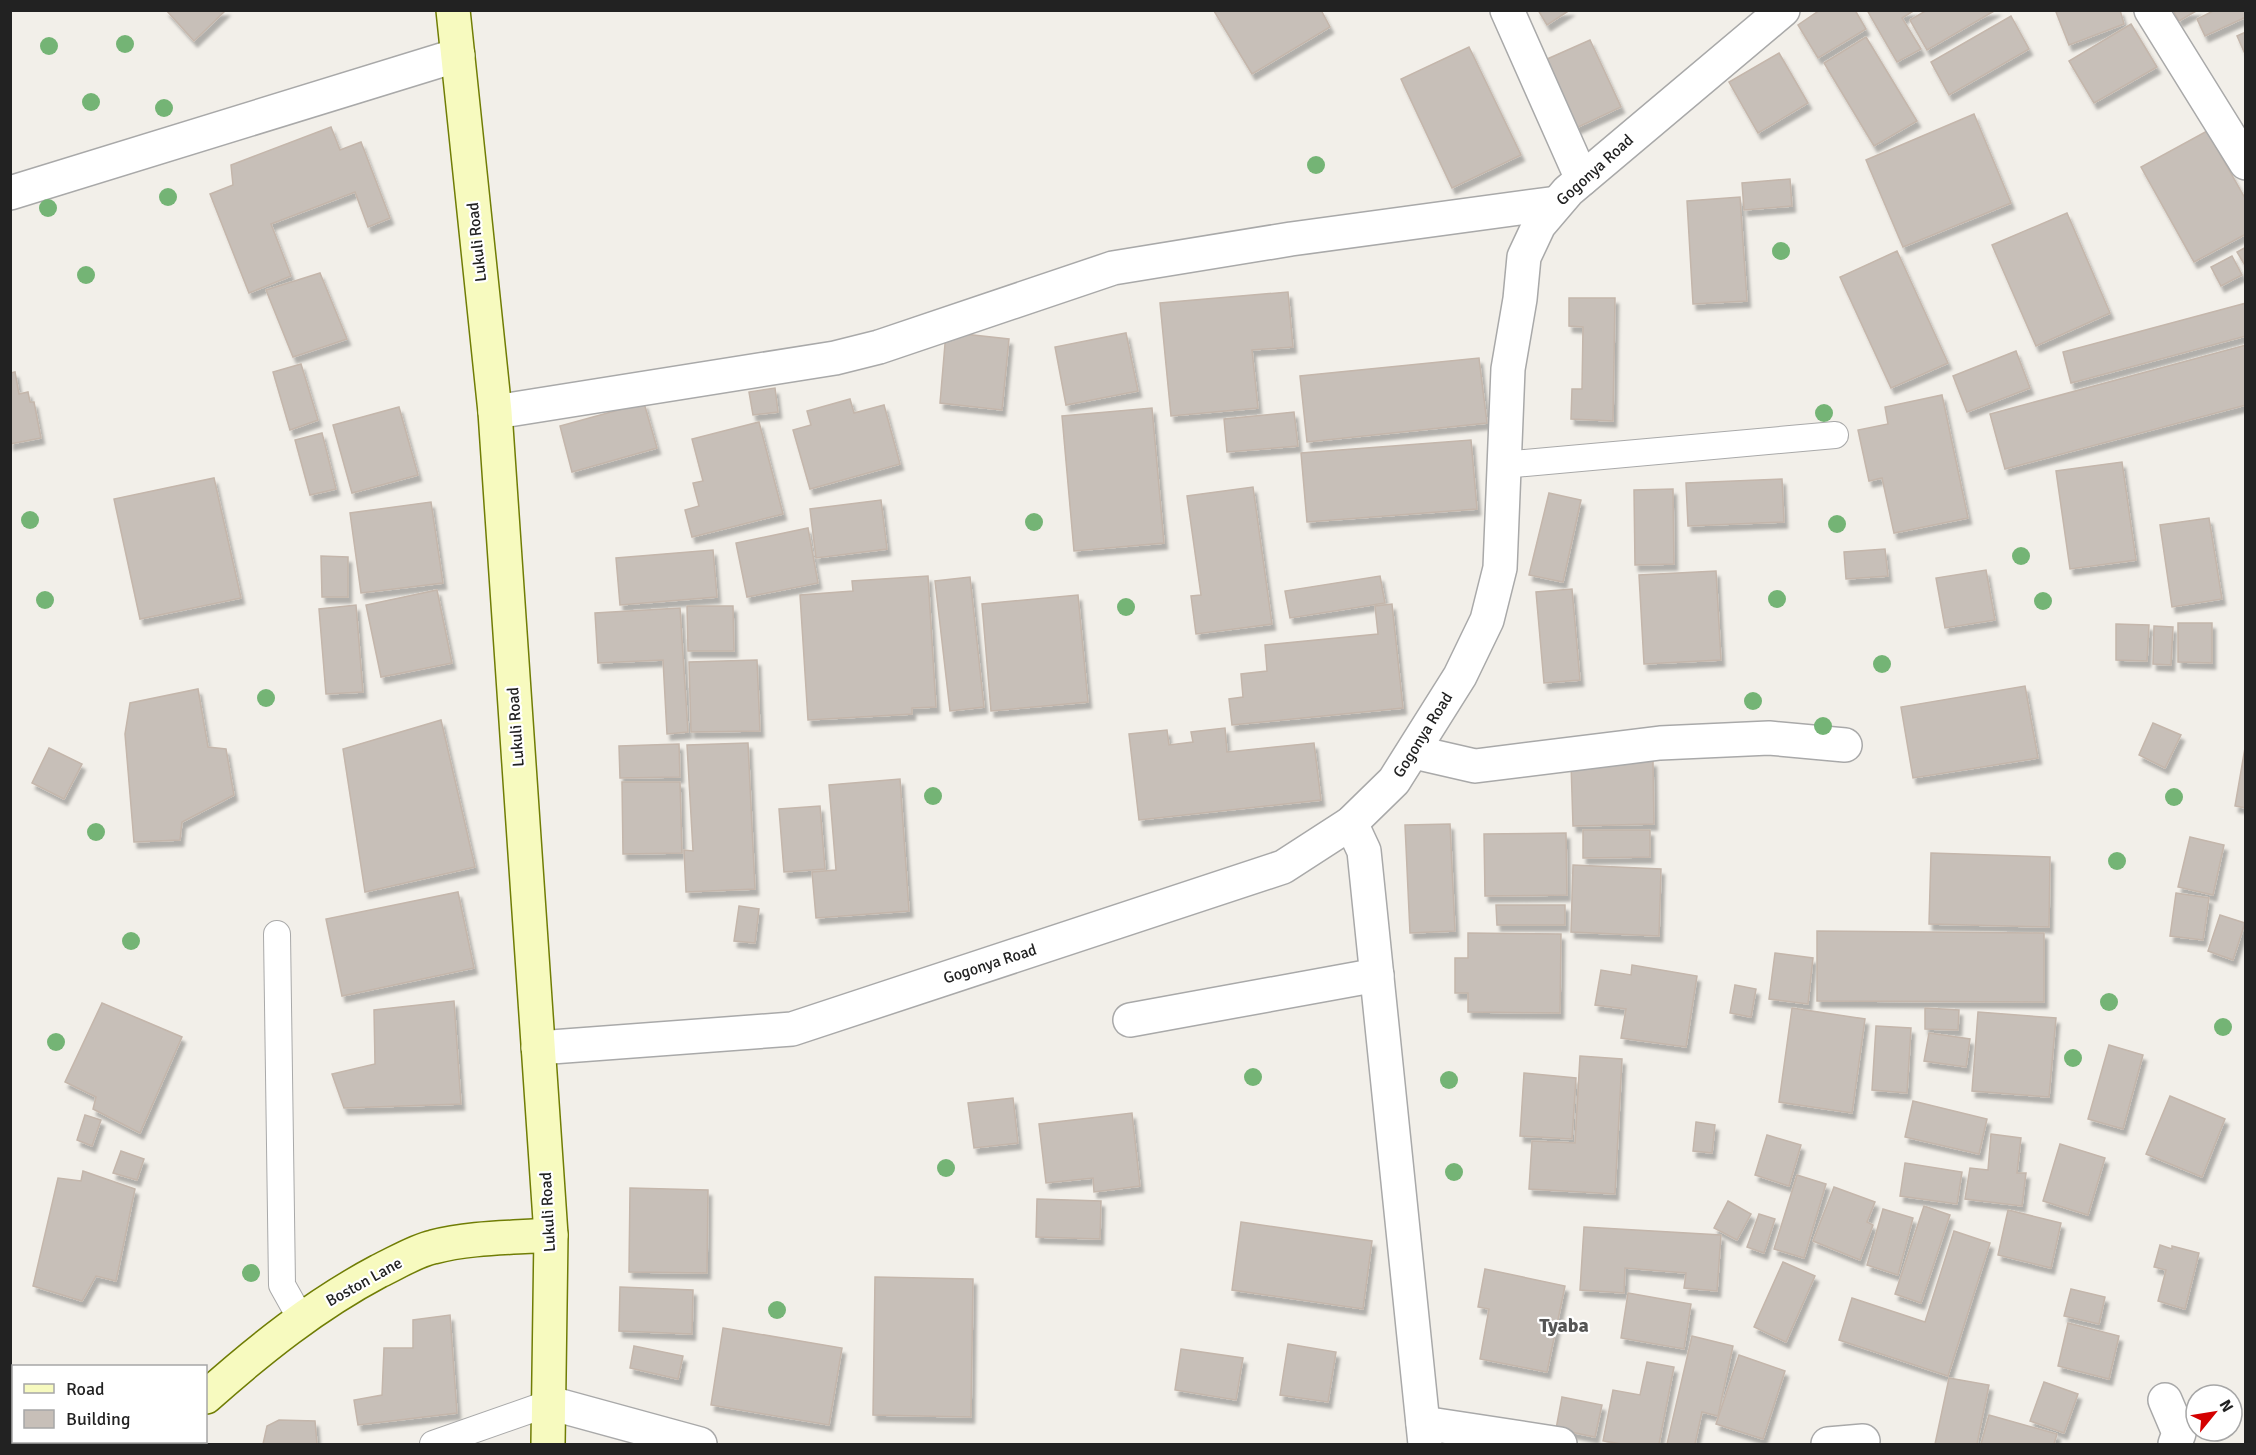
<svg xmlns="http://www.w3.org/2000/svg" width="2256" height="1455" font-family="Signika,sans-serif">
	<defs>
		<filter id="shadow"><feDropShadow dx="3.5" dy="6" stdDeviation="1.5" flood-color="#0004"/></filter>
	</defs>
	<rect width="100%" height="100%" fill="#f2efe9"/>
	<g fill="#c7bfb8" stroke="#c4b6ab" stroke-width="1.5" filter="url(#shadow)">
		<polygon points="166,10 226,10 194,41"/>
		<polygon points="1321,10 1330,27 1252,74 1214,11"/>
		<polygon points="1538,10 1570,10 1547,25"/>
		<polygon points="1820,10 1855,10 1866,29 1818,58 1798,25"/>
		<polygon points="1867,10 1915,10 1902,18 1921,49 1897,62"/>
		<polygon points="1927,10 1996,10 1927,50 1910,20"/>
		<polygon points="2061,10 2120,10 2124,24 2069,45 2056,12"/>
		<polygon points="2173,10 2198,10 2179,21"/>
		<polygon points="2215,10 2246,10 2246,17 2205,36 2197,19"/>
		<polygon points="2011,16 2029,49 1949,95 1931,62"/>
		<polygon points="2131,24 2157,67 2094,103 2069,61"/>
		<polygon points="2246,32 2246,56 2237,36"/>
		<polygon points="1866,37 1917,121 1874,146 1824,63"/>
		<polygon points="1590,40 1621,107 1576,128 1545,60"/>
		<polygon points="1469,47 1521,155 1452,188 1401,79"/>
		<polygon points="1779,53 1808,103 1758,133 1729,82"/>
		<polygon points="1974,114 2011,203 1903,247 1866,160"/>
		<polygon points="331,127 340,150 361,142 390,218 368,227 355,192 271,224 291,276 249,293 210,194 233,185 231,165"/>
		<polygon points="2207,131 2246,200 2246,234 2194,262 2141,167"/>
		<polygon points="1790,179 1792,206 1744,210 1742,183"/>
		<polygon points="1740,197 1747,301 1693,304 1687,201"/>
		<polygon points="2067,213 2110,313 2036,346 1992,245"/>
		<polygon points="2246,247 2246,267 2237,252"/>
		<polygon points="1897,251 1948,363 1891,388 1840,277"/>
		<polygon points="2232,256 2242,275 2221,286 2211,267"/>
		<polygon points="320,273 347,339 293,357 266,290"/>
		<polygon points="1288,292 1293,347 1252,350 1258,408 1171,416 1160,303"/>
		<polygon points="1569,298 1615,298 1613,421 1571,419 1572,389 1582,389 1583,327 1569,326"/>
		<polygon points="2246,303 2246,336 2071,383 2063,352"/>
		<polygon points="946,332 1009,339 1002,410 940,403"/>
		<polygon points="1126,333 1138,391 1066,405 1055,347"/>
		<polygon points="2246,345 2246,405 2005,469 1990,414"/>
		<polygon points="2016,351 2030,388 1967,412 1953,376"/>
		<polygon points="1479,358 1487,423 1307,442 1300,376"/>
		<polygon points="301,364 318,420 290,430 273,372"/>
		<polygon points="15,372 19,394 28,392 30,402 34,402 41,438 10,444 10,373"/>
		<polygon points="775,388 778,412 753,415 749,392"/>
		<polygon points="1942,395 1968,518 1894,533 1882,478 1869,481 1858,430 1888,424 1885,407"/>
		<polygon points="850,399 854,413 884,405 900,464 810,489 793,430 811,425 807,411"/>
		<polygon points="644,403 657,448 572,472 560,426"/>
		<polygon points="399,407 418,475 352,493 333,425"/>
		<polygon points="1152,408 1164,543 1074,551 1062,416"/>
		<polygon points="1294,412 1298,446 1227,452 1224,419"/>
		<polygon points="759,422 783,514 692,537 685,510 699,506 693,483 703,481 692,439"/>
		<polygon points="322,433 336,489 310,495 295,440"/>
		<polygon points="1471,440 1477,509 1307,522 1301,453"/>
		<polygon points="2122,462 2136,560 2070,569 2056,471"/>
		<polygon points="214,478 241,598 140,619 114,499"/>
		<polygon points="1782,479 1784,522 1688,526 1686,483"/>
		<polygon points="1253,487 1272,624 1196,634 1191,596 1201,595 1187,496"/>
		<polygon points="1673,489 1674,564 1635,565 1634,490"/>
		<polygon points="1549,493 1581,500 1563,582 1529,575"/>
		<polygon points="881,500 887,549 816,558 810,509"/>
		<polygon points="431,502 443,583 361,593 350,513"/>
		<polygon points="2209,518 2222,599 2172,607 2160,525"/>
		<polygon points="808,528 818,583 747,597 736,543"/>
		<polygon points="1885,549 1888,576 1846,579 1844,552"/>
		<polygon points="713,550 717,597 620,605 616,558"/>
		<polygon points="321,556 348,557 348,597 322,597"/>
		<polygon points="1986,570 1995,620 1945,628 1936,578"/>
		<polygon points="1716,571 1721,660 1644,664 1639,575"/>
		<polygon points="928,576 936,707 912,708 912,714 808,720 800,595 853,591 852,581"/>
		<polygon points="1380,576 1385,603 1290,618 1285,591"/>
		<polygon points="970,577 984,707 950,711 935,581"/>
		<polygon points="1572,589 1580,680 1544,683 1536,592"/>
		<polygon points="437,590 452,663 381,677 366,605"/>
		<polygon points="1078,595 1088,702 991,711 982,604"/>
		<polygon points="1392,604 1403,708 1232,725 1229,699 1243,697 1241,674 1267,671 1265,645 1378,634 1375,606"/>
		<polygon points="356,605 363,692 326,694 319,609"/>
		<polygon points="687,606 733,606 734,651 688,651"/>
		<polygon points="680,608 688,732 667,734 663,660 598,663 595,613"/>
		<polygon points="2178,623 2212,623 2212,663 2178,662"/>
		<polygon points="2116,624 2149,625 2147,661 2116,660"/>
		<polygon points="2154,626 2173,627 2171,665 2153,664"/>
		<polygon points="757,660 760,731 691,732 689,662"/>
		<polygon points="2025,686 2038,758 1913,778 1901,707"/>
		<polygon points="198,689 208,747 226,749 234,795 182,822 180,840 134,842 125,734 130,703"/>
		<polygon points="441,720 475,867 365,892 343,749"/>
		<polygon points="2153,723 2181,735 2165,768 2139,755"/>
		<polygon points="1225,728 1227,752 1314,743 1321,800 1139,820 1129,734 1167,730 1169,745 1193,742 1191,732"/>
		<polygon points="2246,742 2246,808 2235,806"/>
		<polygon points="748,743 755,889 686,892 684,850 693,851 687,745"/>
		<polygon points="679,744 680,777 620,778 619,746"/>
		<polygon points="49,748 82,764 64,799 32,783"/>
		<polygon points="1653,761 1654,824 1573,826 1571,763"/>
		<polygon points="900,779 909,911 816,918 812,872 836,870 829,785"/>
		<polygon points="622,782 680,782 682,853 623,854"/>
		<polygon points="820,806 825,869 784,872 779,809"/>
		<polygon points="1450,824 1455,931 1410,933 1405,825"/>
		<polygon points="1583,830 1650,830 1650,857 1583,858"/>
		<polygon points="1566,833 1567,895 1485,896 1484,834"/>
		<polygon points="2190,837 2224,845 2213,895 2178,887"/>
		<polygon points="1931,853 2050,857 2049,927 1929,924"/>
		<polygon points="1573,865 1661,869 1659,936 1571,932"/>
		<polygon points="458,892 474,968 342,996 326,919"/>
		<polygon points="2176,893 2209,898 2203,940 2170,936"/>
		<polygon points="1496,905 1565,905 1565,925 1497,925"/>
		<polygon points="739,906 759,909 755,943 734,941"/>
		<polygon points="2220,915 2245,923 2233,960 2208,951"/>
		<polygon points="1817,931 2044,933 2044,1002 1817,1001"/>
		<polygon points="1468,933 1561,934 1560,1013 1468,1012 1468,993 1455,993 1455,958 1468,958"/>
		<polygon points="1775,953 1813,958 1808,1004 1769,999"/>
		<polygon points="1632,965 1697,976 1686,1047 1621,1038 1626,1009 1595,1005 1601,970 1631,975"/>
		<polygon points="1735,985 1756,989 1751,1017 1730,1013"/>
		<polygon points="454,1001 461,1104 344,1108 332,1074 375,1064 374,1010"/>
		<polygon points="102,1003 182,1037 140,1133 93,1109 96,1097 65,1082"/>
		<polygon points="1792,1008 1865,1019 1852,1113 1779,1102"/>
		<polygon points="1925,1008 1959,1010 1958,1030 1925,1029"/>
		<polygon points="1978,1012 2056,1018 2049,1097 1972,1091"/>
		<polygon points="1876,1026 1911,1028 1907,1093 1872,1090"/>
		<polygon points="1929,1033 1970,1039 1966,1067 1924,1061"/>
		<polygon points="2109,1045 2143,1055 2123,1129 2088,1119"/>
		<polygon points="1580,1056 1622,1059 1615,1194 1529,1189 1532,1141 1575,1143"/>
		<polygon points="1524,1073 1576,1078 1572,1139 1520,1136"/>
		<polygon points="2170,1096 2225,1119 2202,1177 2146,1154"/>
		<polygon points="1013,1098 1018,1143 974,1148 968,1103"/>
		<polygon points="1913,1101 1987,1119 1979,1154 1905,1137"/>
		<polygon points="1132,1113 1140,1186 1094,1192 1093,1178 1046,1183 1039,1124"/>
		<polygon points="85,1115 101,1120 92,1146 77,1140"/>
		<polygon points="1696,1122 1715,1125 1712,1153 1693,1151"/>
		<polygon points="1991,1134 2021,1138 2017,1173 2026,1173 2022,1206 1965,1199 1970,1168 1988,1170"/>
		<polygon points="1767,1135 1801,1145 1789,1186 1755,1175"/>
		<polygon points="2060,1144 2105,1158 2088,1215 2043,1201"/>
		<polygon points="121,1151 144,1159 137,1180 113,1173"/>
		<polygon points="1905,1163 1962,1172 1957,1204 1900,1196"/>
		<polygon points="83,1171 135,1189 116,1281 96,1276 82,1301 33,1286 58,1178 81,1181"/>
		<polygon points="1797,1175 1826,1184 1804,1258 1774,1249"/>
		<polygon points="1834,1187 1875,1202 1867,1222 1873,1225 1860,1260 1813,1241"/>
		<polygon points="630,1188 708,1190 707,1273 629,1272"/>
		<polygon points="1037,1199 1101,1201 1100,1239 1036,1237"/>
		<polygon points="1728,1201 1751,1214 1737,1240 1714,1228"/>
		<polygon points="1924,1206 1950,1215 1921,1303 1895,1294"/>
		<polygon points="1883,1209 1913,1218 1898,1275 1867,1265"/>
		<polygon points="2008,1210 2061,1223 2051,1268 1998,1255"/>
		<polygon points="1759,1214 1775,1219 1764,1253 1747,1247"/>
		<polygon points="1241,1222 1372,1241 1363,1309 1232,1290"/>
		<polygon points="1584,1227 1721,1235 1717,1291 1684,1288 1686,1273 1625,1268 1624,1293 1580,1290"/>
		<polygon points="1954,1231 1990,1243 1948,1376 1839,1340 1852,1298 1925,1322"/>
		<polygon points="2160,1245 2172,1249 2172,1246 2199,1253 2185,1309 2158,1301 2166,1270 2154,1267"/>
		<polygon points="1783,1262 1815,1276 1786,1342 1754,1327"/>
		<polygon points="1485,1269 1565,1286 1547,1372 1480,1359 1489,1309 1478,1307"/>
		<polygon points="875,1277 973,1279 971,1417 873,1415"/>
		<polygon points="620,1287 693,1290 692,1334 619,1331"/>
		<polygon points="2071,1289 2105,1297 2099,1324 2064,1316"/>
		<polygon points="1628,1293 1691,1304 1684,1349 1621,1338"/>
		<polygon points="450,1315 457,1413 358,1425 354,1400 382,1395 384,1348 413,1348 413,1320"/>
		<polygon points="2068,1323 2119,1336 2109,1379 2058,1366"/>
		<polygon points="723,1328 842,1348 829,1425 711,1405"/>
		<polygon points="1692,1336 1733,1346 1718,1416 1702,1412 1695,1444 1667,1444"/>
		<polygon points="1288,1344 1336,1352 1328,1402 1280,1395"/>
		<polygon points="634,1346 683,1356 678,1379 630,1368"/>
		<polygon points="1181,1349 1243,1358 1236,1400 1175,1390"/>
		<polygon points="1739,1355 1785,1371 1763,1439 1716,1424"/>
		<polygon points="1647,1362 1674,1367 1659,1444 1622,1444 1603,1441 1613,1390 1640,1395"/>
		<polygon points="1949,1378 1989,1385 1977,1444 1935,1444"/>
		<polygon points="2044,1382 2078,1394 2064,1433 2030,1421"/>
		<polygon points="1562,1397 1602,1405 1595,1437 1556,1429"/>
		<polygon points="1989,1415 2057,1434 2054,1444 1981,1444"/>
		<polygon points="279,1420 315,1421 317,1444 263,1444 267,1426"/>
	</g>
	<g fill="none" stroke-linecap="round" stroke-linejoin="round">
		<g stroke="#a9a9a9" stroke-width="28">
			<g id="lane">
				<polyline points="1503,465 1835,435"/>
				<polyline points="277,934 282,1285 301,1319"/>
				<polyline points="433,1444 550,1403"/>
			</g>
		</g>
		<g stroke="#a9a9a9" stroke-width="36">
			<g id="street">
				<polyline points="1507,10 1582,179"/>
				<polyline points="2151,10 2246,163"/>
				<polyline points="10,193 458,55"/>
				<polyline points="495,412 835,358 879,347 1113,268 1291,239 1557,203"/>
				<polyline points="1414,752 1475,766 1660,743 1769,738 1845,745"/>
				<polyline points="1351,823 1364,851 1425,1444"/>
				<polyline points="1130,1020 1377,975"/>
				<polyline points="538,1048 792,1029 1283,867 1351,823 1394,781 1460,676 1487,620 1500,568 1508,369 1520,299 1524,257 1539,225 1568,191 1783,10"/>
				<polyline points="2165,1400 2179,1433 2175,1444"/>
				<polyline points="550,1403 700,1444"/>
				<polyline points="1423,1423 1560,1444"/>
				<polyline points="1828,1444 1863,1441"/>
			</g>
		</g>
		<g stroke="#707d05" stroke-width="36">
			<g id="secondary">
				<polyline points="453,10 495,412 551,1235 548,1444"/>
				<path d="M206,1397C260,1349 315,1305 379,1271C396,1263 415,1251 433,1247C471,1237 512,1238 551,1235"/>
				<polyline points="156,1444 159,1442"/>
			</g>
		</g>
		<use href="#lane" stroke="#fff" stroke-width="26"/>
		<use href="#street" stroke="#fff" stroke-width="33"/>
		<use href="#secondary" stroke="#f7fabf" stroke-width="33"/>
	</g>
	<g fill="#74b475">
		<circle cx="125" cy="44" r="9"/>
		<circle cx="49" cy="46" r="9"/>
		<circle cx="91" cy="102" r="9"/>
		<circle cx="164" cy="108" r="9"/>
		<circle cx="1316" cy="165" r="9"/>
		<circle cx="168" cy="197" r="9"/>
		<circle cx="48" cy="208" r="9"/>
		<circle cx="1781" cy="251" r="9"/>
		<circle cx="86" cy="275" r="9"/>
		<circle cx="1824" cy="413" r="9"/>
		<circle cx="30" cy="520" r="9"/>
		<circle cx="1034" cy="522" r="9"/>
		<circle cx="1837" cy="524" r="9"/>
		<circle cx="2021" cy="556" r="9"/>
		<circle cx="1777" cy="599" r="9"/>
		<circle cx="45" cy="600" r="9"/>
		<circle cx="2043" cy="601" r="9"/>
		<circle cx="1126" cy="607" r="9"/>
		<circle cx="1882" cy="664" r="9"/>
		<circle cx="266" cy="698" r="9"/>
		<circle cx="1753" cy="701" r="9"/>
		<circle cx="1823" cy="726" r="9"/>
		<circle cx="933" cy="796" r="9"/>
		<circle cx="2174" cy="797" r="9"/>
		<circle cx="96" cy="832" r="9"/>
		<circle cx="2117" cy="861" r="9"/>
		<circle cx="131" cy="941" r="9"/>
		<circle cx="2109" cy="1002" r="9"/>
		<circle cx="2223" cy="1027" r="9"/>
		<circle cx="56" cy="1042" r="9"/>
		<circle cx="2073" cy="1058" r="9"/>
		<circle cx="1253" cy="1077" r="9"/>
		<circle cx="1449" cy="1080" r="9"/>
		<circle cx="946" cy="1168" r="9"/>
		<circle cx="1454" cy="1172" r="9"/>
		<circle cx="251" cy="1273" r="9"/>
		<circle cx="777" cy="1310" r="9"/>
	</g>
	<g text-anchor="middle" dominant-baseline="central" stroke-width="4.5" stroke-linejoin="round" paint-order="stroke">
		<g font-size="16" fill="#222" stroke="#fff">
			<text transform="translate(1595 170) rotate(-42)">Gogonya Road</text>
			<text transform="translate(477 242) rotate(-96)">Lukuli Road</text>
			<text transform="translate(516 727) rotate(-94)">Lukuli Road</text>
			<text transform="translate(1423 735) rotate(-58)">Gogonya Road</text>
			<text transform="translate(990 964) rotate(-18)">Gogonya Road</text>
			<text transform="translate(548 1212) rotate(-93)">Lukuli Road</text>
			<text transform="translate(364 1282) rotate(-29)">Boston Lane</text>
		</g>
		<g font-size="20" font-weight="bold" fill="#555" stroke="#fff">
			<text x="1564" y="1325">Tyaba</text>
		</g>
	</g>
	<rect width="2256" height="1455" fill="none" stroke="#222222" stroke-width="24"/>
	<rect x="12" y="1365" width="195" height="78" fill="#ffffff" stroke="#a7a7a7" stroke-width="1.5"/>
	<rect x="24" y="1384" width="30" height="9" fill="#f7fabf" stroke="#a7a7a7" stroke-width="1.5"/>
	<text x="66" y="1395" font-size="18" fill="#222222">Road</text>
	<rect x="24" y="1410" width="30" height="18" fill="#c7bfb8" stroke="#a7a7a7" stroke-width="1.5"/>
	<text x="66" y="1425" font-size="18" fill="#222222">Building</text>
	<g transform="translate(2214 1413) rotate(60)"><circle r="28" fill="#ffffff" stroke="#a7a7a7" stroke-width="1.5"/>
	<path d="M0-4.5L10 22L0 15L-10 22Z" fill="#d40000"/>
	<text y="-9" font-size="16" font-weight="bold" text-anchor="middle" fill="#222222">N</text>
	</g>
</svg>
